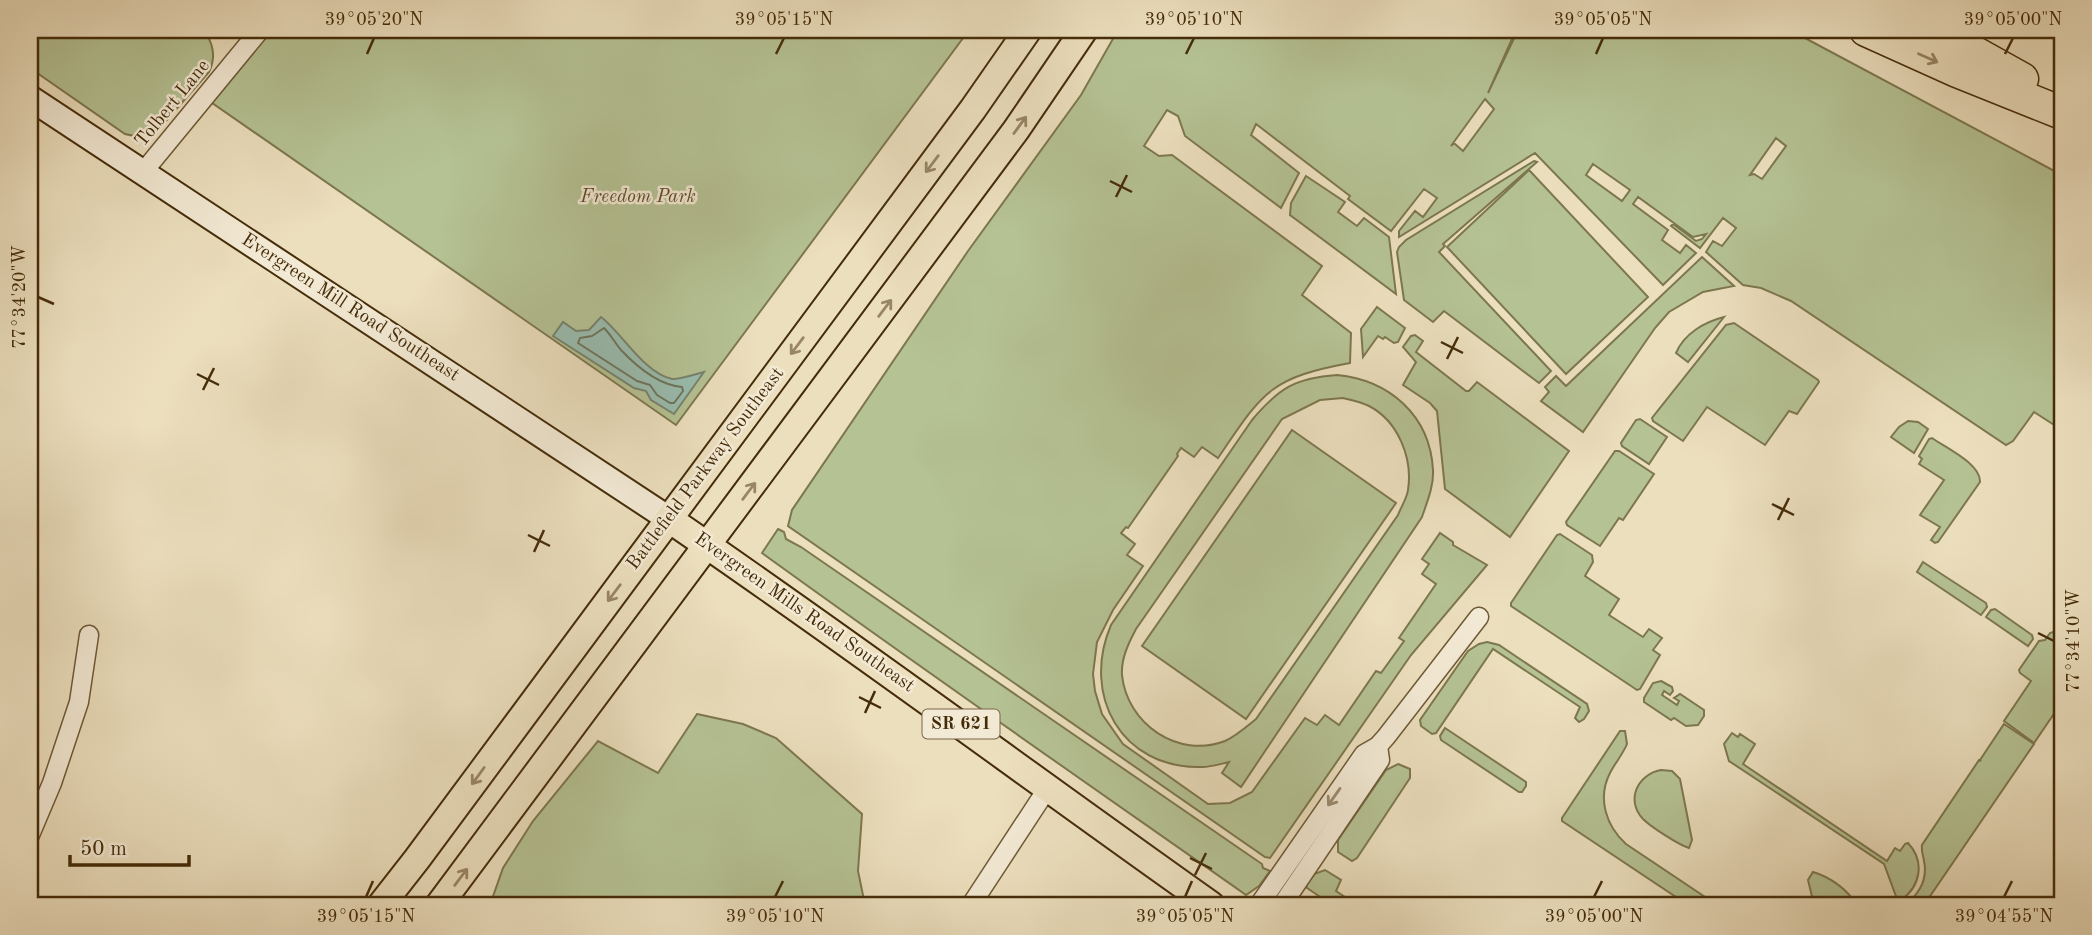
<svg xmlns="http://www.w3.org/2000/svg" width="2092" height="935" font-family="'Old Standard TT',serif">
	<rect width="100%" height="100%" fill="#ecdfbe"/>
	<filter id="stains"><feTurbulence type="fractalNoise" baseFrequency=".00286" numOctaves="4"/><feColorMatrix values="0 0 0 0 .2 0 0 0 0 .09 0 0 0 0 .02 0 0 0 .5 -.17"/></filter>
	<radialGradient id="worn" r=".72"><stop offset=".6" stop-color="#630" stop-opacity="0"/><stop offset="1" stop-color="#630" stop-opacity=".3"/></radialGradient>
	<g fill="#b5c294" stroke="#7d774e" stroke-width="2" fill-rule="evenodd">
		<path d="M30,30L139,32L199,36L207,35C214,47 215,60 209,72L158,130C145,135 140,138 125,134L30,68Z"/>
		<polygon points="260,30 969,30 676,425 205,98"/>
		<path d="M1118,30H1516L1488,93L1518,30H1790L2062,175V430L2034,412L2013,441L2006,445L1791,301L1761,288L1743,285L1706,252L1713,241L1722,246L1736,228L1723,218L1700,248L1671,226L1673,224L1696,241L1702,239L1706,234L1693,237L1638,197L1633,204L1668,230L1662,240L1680,253L1686,245L1696,253L1663,285L1535,153L1399,237V231L1415,211L1423,217L1437,198L1424,189L1391,231L1348,199L1350,196L1256,124L1251,135L1299,173L1281,208L1185,136L1178,116L1167,110L1144,146L1159,156L1172,155L1322,266L1302,295L1351,333L1350,363C1269,378 1263,392 1218,458L1202,447L1194,457L1181,448L1177,454L1178,456L1128,528L1126,527L1121,533L1135,544L1127,555L1143,566L1113,610L1097,642L1093,674L1095,691L1102,714L1123,744L1208,804L1230,803L1252,792L1305,718L1317,725L1325,715L1339,725L1376,671L1381,673L1404,641L1399,638L1436,584L1422,574L1429,564L1422,559L1440,533L1453,542V545L1487,565L1411,655L1270,858L1265,857L788,526L792,510L968,251L1081,95ZM1485,99L1494,109L1463,151L1454,143L1451,146ZM1776,138L1786,146L1762,179L1754,174L1750,175ZM1593,164L1630,190L1622,201L1586,175Z"/>
		<polygon points="1534,161 1537,162 1443,244 1445,246 1439,252 1551,371 1539,383 1444,311 1433,322 1404,300 1397,252 1399,247 1406,240"/>
		<polygon points="1529,170 1648,297 1566,374 1447,247"/>
		<polygon points="1306,176 1345,202 1338,212 1357,226 1364,218 1389,237 1396,294 1290,215 1291,203"/>
		<polygon points="1702,257 1734,286 1703,292 1669,312 1655,328 1583,432 1541,401 1549,392 1545,387 1556,376 1566,386"/>
		<polygon points="1377,307 1405,328 1398,342 1394,343 1385,337 1383,339 1378,336 1363,357 1361,329"/>
		<path d="M1724,317L1688,362L1676,353C1684,334 1704,322 1724,317Z"/>
		<polygon points="1734,323 1818,380 1819,382 1797,414 1789,411 1765,445 1707,407 1683,441 1653,421 1652,418 1726,325"/>
		<polygon points="1415,335 1423,341 1416,352 1466,391 1469,391 1477,382 1569,451 1510,537 1445,489 1437,411 1430,403 1403,385 1416,362 1403,347 1411,336"/>
		<path d="M1337,375C1389,380 1430,415 1433,470C1434,486 1427,502 1422,517L1241,787L1222,773L1229,762C1220,764 1211,767 1202,767C1121,769 1081,695 1111,625L1252,420C1279,388 1295,378 1337,375ZM1343,398C1351,400 1361,402 1369,406C1398,421 1413,458 1408,490C1407,498 1401,507 1398,515L1256,719C1246,727 1236,736 1225,741C1178,759 1127,724 1122,675C1121,659 1128,644 1136,629L1282,419L1320,400Z"/>
		<polygon points="1640,419 1667,437 1649,464 1622,446 1621,443 1636,420"/>
		<polygon points="1908,421 1918,422 1928,429 1914,453 1891,437 1899,427"/>
		<polygon points="1292,430 1396,503 1246,719 1142,646"/>
		<path d="M1932,438C1946,448 1981,464 1980,482L1938,542L1935,543L1931,540L1940,527L1920,515L1944,480L1919,464L1922,459L1919,456L1929,439Z"/>
		<polygon points="1615,451 1619,451 1654,474 1623,520 1619,518 1600,546 1567,525 1566,522"/>
		<path d="M778,529L784,532L786,539L801,547L1262,864L1263,868L1270,871L1259,886L1246,895C1085,782 918,666 762,553Z"/>
		<polygon points="1560,534 1592,555 1593,562 1585,576 1619,599 1609,615 1643,637 1649,629 1662,638 1653,650 1660,655 1640,689 1637,690 1511,606 1511,603 1557,535"/>
		<polygon points="1923,562 1986,603 1987,607 1981,615 1917,572"/>
		<polygon points="1995,609 2032,635 2033,639 2028,646 1986,617 1991,610"/>
		<polygon points="2053,632 2062,634 2062,702 2034,743 2004,721 2031,681 2020,673 2019,670 2039,641 2045,640 2050,633"/>
		<polygon points="1487,642 1499,645 1587,704 1589,711 1584,719 1579,722 1575,718 1580,707 1493,649 1436,733 1432,734 1421,726 1420,720 1468,651 1479,644"/>
		<polygon points="1661,681 1672,687 1673,691 1670,695 1664,691 1662,695 1677,705 1679,701 1674,698 1680,694 1704,710 1704,716 1698,725 1686,726 1674,718 1671,720 1644,702 1644,698 1653,683"/>
		<polygon points="697,714 743,724 776,738 862,814 858,871 865,905 490,905 503,868 533,821 598,741 658,773"/>
		<path d="M2004,724L2034,744L1924,905H1905C1919,894 1928,880 1924,861C1923,854 1921,851 1922,845L1979,760L1981,761L1980,760Z"/>
		<polygon points="1445,728 1526,782 1526,786 1522,792 1519,792 1441,740 1440,736"/>
		<path d="M1620,731H1625L1627,744C1623,754 1615,763 1610,773C1597,798 1606,826 1626,844L1717,905H1688L1562,821V818Z"/>
		<path d="M1732,733L1738,737L1740,734L1755,744L1743,764L1887,861L1895,848L1900,851L1905,844L1908,843C1925,861 1921,886 1901,900L1897,899L1884,864L1729,761L1724,744Z"/>
		<polygon points="1398,764 1410,769 1410,778 1357,858 1352,861 1338,852 1338,840 1386,770"/>
		<path d="M1661,770L1672,771L1680,779L1692,840L1689,848C1679,845 1651,827 1643,819C1625,800 1638,774 1661,770Z"/>
		<polygon points="1325,870 1341,880 1336,891 1357,905 1332,905 1307,888 1306,884 1314,874"/>
		<path d="M1813,872C1830,877 1847,889 1857,905H1814L1808,880Z"/>
	</g>
	<path fill="#99bdb0" stroke="#77836d" stroke-width="2" d="M601,317C622,333 645,374 672,379C678,380 696,374 704,372L674,414L651,400L646,391L634,388L553,336L563,322L576,331L589,330Z"/>
	<g fill="none" stroke-linecap="round" stroke-linejoin="round">
		<path stroke="#6f745c" stroke-width="2" d="M604,328C611,335 615,343 621,350C638,368 659,385 682,387L683,391L674,403H670L657,395L650,385L637,381L578,343L580,338L592,336Z"/>
		<g stroke="#6f5936" stroke-width="21">
			<g id="minor">
				<polyline points="144,171 260,30"/>
				<polyline points="30,835 52,783 79,702 89,635"/>
				<polyline points="971,905 1047,789"/>
				<polyline points="1259,905 1364,754 1378,746 1386,737 1479,617"/>
				<polyline points="1282,905 1380,760 1378,746"/>
			</g>
		</g>
		<g stroke="#452c09" stroke-width="28">
			<polyline id="secondary" points="30,98 669,519"/>
		</g>
		<g stroke="#452c09" stroke-width="30">
			<g id="primary">
				<path d="M669,519C852,644 1030,777 1211,905"/>
				<polyline points="381,905 417,859 973,109 1028,30"/>
				<polyline points="439,905 1016,130 1084,30"/>
			</g>
		</g>
		<g stroke="#452c09" stroke-width="35">
			<g id="motorway">
				<polyline points="1866,30 1957,71 2062,113"/>
				<polyline points="1934,30 2022,79"/>
			</g>
		</g>
		<use href="#minor" stroke="#f3ead5" stroke-width="18"/>
		<use href="#secondary" stroke="#f3ead5" stroke-width="24"/>
		<use href="#primary" stroke="#ecdfbe" stroke-width="26"/>
		<use href="#motorway" stroke="#ecdfbe" stroke-width="32"/>
	</g>
	<defs><path id="oneway-shaft" d="M-6 0H5M1.5-3L5.5 0L1.5 3" fill="none" stroke-width="1.6" stroke-linecap="round" stroke-linejoin="round" transform="scale(1.75)"/></defs>
	<g stroke="#988664">
		<use href="#oneway-shaft" transform="translate(1928 58) rotate(24)"/>
		<use href="#oneway-shaft" transform="translate(1020 125) rotate(-54)"/>
		<use href="#oneway-shaft" transform="translate(932 164) rotate(127)"/>
		<use href="#oneway-shaft" transform="translate(885 308) rotate(-53)"/>
		<use href="#oneway-shaft" transform="translate(797 346) rotate(127)"/>
		<use href="#oneway-shaft" transform="translate(749 491) rotate(-53)"/>
		<use href="#oneway-shaft" transform="translate(614 593) rotate(127)"/>
		<use href="#oneway-shaft" transform="translate(478 776) rotate(126)"/>
		<use href="#oneway-shaft" transform="translate(461 877) rotate(-53)"/>
	</g>
	<use stroke="#9c8b6f" href="#oneway-shaft" transform="translate(1334 797) rotate(125)"/>
	<path fill="none" stroke="#452c09" stroke-width="2.5" d="M367,54L374,38M776,54L784,38M1186,54L1194,38M1596,54L1603,38M2005,54L2013,38M1110,181L1132,192M1116,197L1127,175M38,297L54,304M1441,342L1463,353M1447,359L1458,337M197,374L219,385M203,390L214,368M1772,504L1794,515M1778,520L1789,498M528,535L550,546M534,552L544,530M2038,633L2054,641M859,697L881,708M865,713L875,691M1190,858L1212,869M1195,875L1206,853M366,897L373,881M775,897L783,881M1185,897L1192,881M1594,897L1602,881M2004,897L2012,881"/>
	<g text-anchor="middle" dominant-baseline="central" stroke-width="5" stroke-linejoin="round" paint-order="stroke">
		<rect fill="#f3ead5" stroke="#796546" stroke-width="2" x="922.5" y="709.5" width="77" height="29" rx="5"/>
		<g font-size="18" font-weight="bold" fill="#452c09">
			<text x="961" y="724">SR 621</text>
		</g>
		<g font-size="19" fill="#452c09" stroke="#f3ead5">
			<text transform="translate(173 104) rotate(-51)">Tolbert Lane</text>
			<text transform="translate(350 308) rotate(33)">Evergreen Mill Road Southeast</text>
			<text transform="translate(706 469) rotate(-53)">Battlefield Parkway Southeast</text>
			<text transform="translate(804 613) rotate(35)">Evergreen Mills Road Southeast</text>
		</g>
		<g font-size="19" font-style="italic" fill="#5b4a25" stroke="#f3ead5">
			<text x="638" y="197">Freedom Park</text>
		</g>
	</g>
	<rect width="2092" height="935" fill="none" stroke="#ecdfbe" stroke-width="77"/>
	<path d="M70 855v10h119v-10" fill="none" stroke="#452c09" stroke-width="3.5"/>
	<text x="80" y="855" font-size="21" fill="#452c09" stroke="#f3ead5" stroke-width="5" paint-order="stroke">50 m</text>
	<rect x="38" y="38" width="2016" height="859" fill="none" stroke="#452c09" stroke-width="2.5"/>
	<g font-size="18" text-anchor="middle" fill="#452c09">
		<text x="374" y="25">39°05'20"N</text>
		<text x="784" y="25">39°05'15"N</text>
		<text x="1194" y="25">39°05'10"N</text>
		<text x="1603" y="25">39°05'05"N</text>
		<text x="2013" y="25">39°05'00"N</text>
		<text transform="translate(19 297) rotate(-90)" y="6">77°34'20"W</text>
		<text transform="translate(2073 641) rotate(-90)" y="6">77°34'10"W</text>
		<text x="366" y="922">39°05'15"N</text>
		<text x="775" y="922">39°05'10"N</text>
		<text x="1185" y="922">39°05'05"N</text>
		<text x="1594" y="922">39°05'00"N</text>
		<text x="2004" y="922">39°04'55"N</text>
	</g>
	<rect width="100%" height="100%" filter="url(#stains)"/>
	<rect width="100%" height="100%" fill="url(#worn)"/>
</svg>
